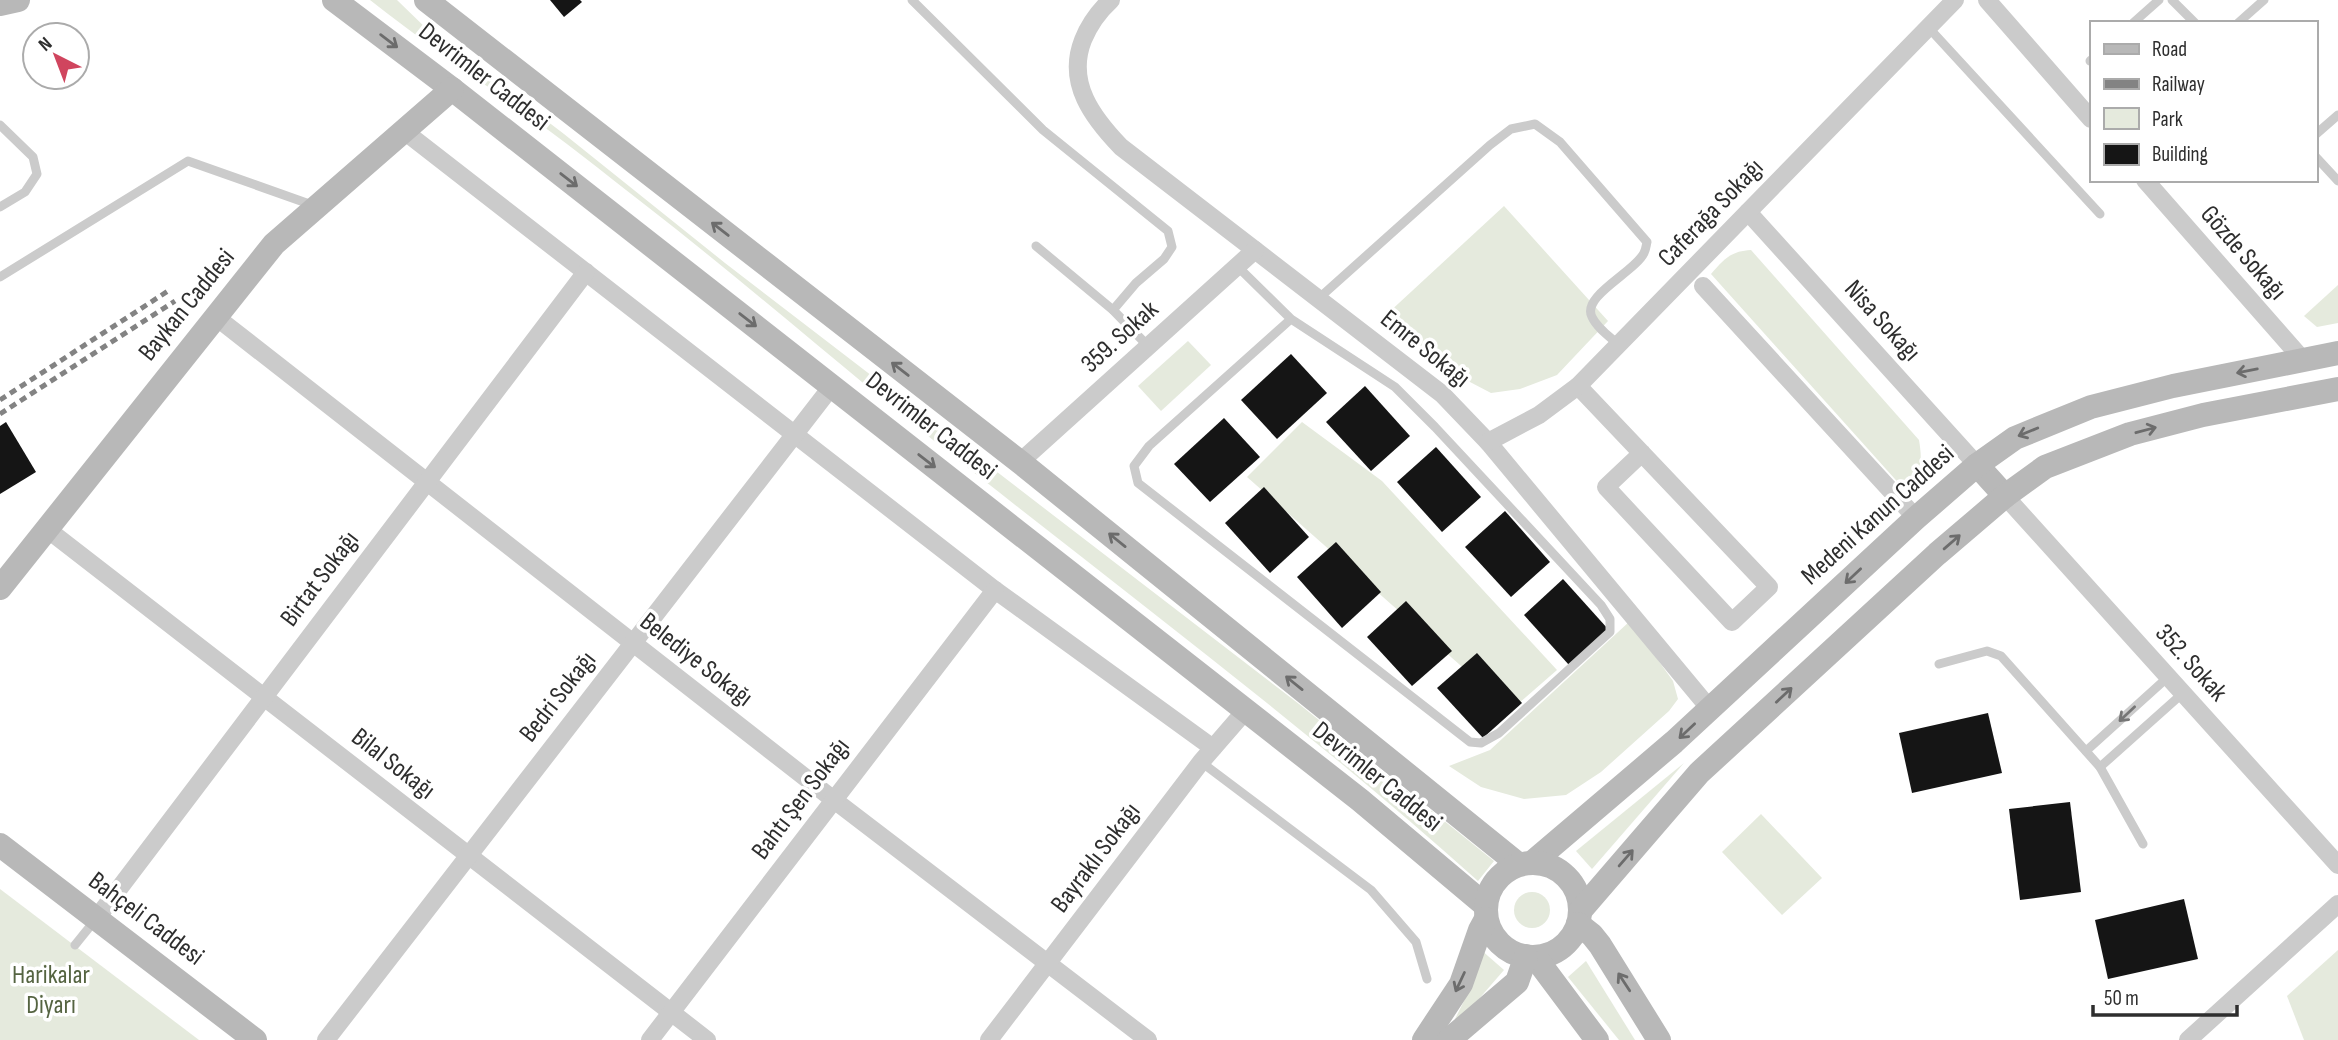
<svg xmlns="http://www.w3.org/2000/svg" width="2338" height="1040" font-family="'Sofia Sans Condensed',sans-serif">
	<rect width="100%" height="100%" fill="#fff"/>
	<g fill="#e5eadd">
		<path d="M370,0H397L430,32L564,134L725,263L1299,704L1494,861L1478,881C1321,740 1152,613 986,482C870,392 760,294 644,204C603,172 562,139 519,109C469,73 418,38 370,0Z"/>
		<polygon points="1504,206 1608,321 1557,375 1520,389 1491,393 1447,370 1386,315"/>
		<path d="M1751,250L1919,440C1923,465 1921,470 1903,488L1711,274C1724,259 1731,251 1751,250Z"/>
		<polygon points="2338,285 2338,323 2317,327 2304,316"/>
		<polygon points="1188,341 1211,365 1161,411 1138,386"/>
		<polygon points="1302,422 1382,481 1557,670 1511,710 1247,477"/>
		<polygon points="1630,621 1673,681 1678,699 1669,711 1601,772 1566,795 1524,799 1481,787 1449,766 1490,750"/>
		<polygon points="1684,763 1592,869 1576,851"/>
		<polygon points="1761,814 1822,878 1782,915 1722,852"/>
		<polygon points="0,889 199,1040 0,1040"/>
		<circle cx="1532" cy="910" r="18"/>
		<polygon points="1480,949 1504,970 1458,1023 1455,1019 1474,981"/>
		<polygon points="2338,950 2338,1040 2304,1040 2287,996"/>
		<polygon points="1586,961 1635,1040 1619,1040 1568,977"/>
	</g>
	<g fill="#151515">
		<polygon points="550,0 580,0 582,2 564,17"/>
		<polygon points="1291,354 1327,393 1277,439 1241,400"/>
		<polygon points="1365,386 1410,436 1371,471 1326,422"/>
		<polygon points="1224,418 1260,457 1210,502 1174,464"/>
		<polygon points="6,422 36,472 0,494 0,426"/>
		<polygon points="1436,447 1481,497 1442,532 1397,482"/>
		<polygon points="1264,487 1309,537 1270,573 1225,523"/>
		<polygon points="1505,511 1550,562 1511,597 1465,547"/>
		<polygon points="1336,542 1381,592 1342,628 1297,577"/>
		<polygon points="1563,579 1608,629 1569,665 1524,615"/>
		<polygon points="1406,601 1452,651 1412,686 1367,637"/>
		<polygon points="1477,653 1522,703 1483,738 1437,688"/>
		<polygon points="1988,713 2002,773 1912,793 1899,733"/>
		<polygon points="2070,802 2081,892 2020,900 2009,809"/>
		<polygon points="2184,899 2198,959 2108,979 2095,920"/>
	</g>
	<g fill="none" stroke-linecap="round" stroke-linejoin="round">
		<g stroke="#cbcbcb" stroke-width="9">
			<polyline points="912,0 1043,130 1168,231 1172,247 1164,259 1136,283 1113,310"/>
			<polyline points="2172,0 2195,23"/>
			<polyline points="2133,23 2159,0"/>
			<polyline points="2238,23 2264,0"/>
			<polyline points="1928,27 2100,214"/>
			<polyline points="2090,61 2091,60"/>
			<polyline points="0,125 33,157 37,174 25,192 0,207"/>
			<polyline points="2315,135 2338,115"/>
			<polyline points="2315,156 2338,181"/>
			<polyline points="1036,246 1113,310 1148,346"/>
			<polyline points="1237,266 1291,319 1395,387 1435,427 1601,605 1610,619 1610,632 1499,733 1481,743 1470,742 1138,483 1134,466 1149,446 1291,319"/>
			<polyline points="0,277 188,161 315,206"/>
			<path d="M1318,299L1490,145L1511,129L1535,124L1560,142L1647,242C1646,246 1646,249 1644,253C1635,272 1581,296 1592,317C1597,328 1610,337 1619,345"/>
			<polyline points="1939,664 1987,651 2001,656 2100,767 2143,844"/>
			<polyline points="2086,751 2168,677"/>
			<polyline points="1201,762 1371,890 1416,942 1427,979"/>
			<polyline points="2100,767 2183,693"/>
			<polyline points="75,945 96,919"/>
		</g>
		<g stroke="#cbcbcb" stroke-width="18">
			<path d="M1111,0C1099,11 1089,25 1083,40C1066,83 1093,118 1121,147L1442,394L1488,442L1710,709"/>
			<polyline points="1987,0 2091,119"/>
			<polyline points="404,131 995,590 1213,748"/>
			<polyline points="2145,180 2303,360"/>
			<polyline points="1748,212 1977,465"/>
			<polyline points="1703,286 1916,518"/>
			<polyline points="216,317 834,800 1148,1040"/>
			<path d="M1578,386C1642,453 1705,520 1769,587L1732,622L1606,487L1642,453"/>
			<polyline points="1488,442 1539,415 1578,386 1955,0"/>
			<polyline points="1020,462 1255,250"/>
			<polyline points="2005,496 2338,865"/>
			<polyline points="47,529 707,1040"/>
			<polyline points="96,919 586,272"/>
			<polyline points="326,1040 832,386"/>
			<polyline points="650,1040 995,590"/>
			<polyline points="989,1040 1201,762 1246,710"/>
			<polyline points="2188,1040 2338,904"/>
		</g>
		<g stroke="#b8b8b8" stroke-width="24">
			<polyline points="334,0 452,89 1360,800 1485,905"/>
			<polyline points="426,0 1020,462 1518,864"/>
			<polyline points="0,4 18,0"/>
			<polyline points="1977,465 2005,496"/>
			<polyline points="0,588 274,244 452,89"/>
			<polyline points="0,845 255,1040"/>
			<polyline points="1533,862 1674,742 1916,518 1977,465 2015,438 2091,407 2173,386 2338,353"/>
			<circle cx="1533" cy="910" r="47"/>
			<polyline points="1581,910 1699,773 1937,554 2005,496 2045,467 2130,434 2203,415 2338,389"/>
			<polyline points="1578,924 1592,935 1600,945 1659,1040"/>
			<polyline points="1535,957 1597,1040"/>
			<polyline points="1424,1040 1461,984 1480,930 1486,919"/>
			<polyline points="1449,1040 1517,982 1526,956"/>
		</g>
		<g stroke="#838383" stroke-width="5" stroke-dasharray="7 5" stroke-linecap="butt">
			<polyline points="0,400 168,291"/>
			<polyline points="0,414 175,301"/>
		</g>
	</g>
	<defs><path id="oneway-shaft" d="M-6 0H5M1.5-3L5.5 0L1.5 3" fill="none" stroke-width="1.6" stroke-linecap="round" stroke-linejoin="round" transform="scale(1.75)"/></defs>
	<g stroke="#6c6c6c">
		<use href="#oneway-shaft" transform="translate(389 41) rotate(37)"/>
		<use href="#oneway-shaft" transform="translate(569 180) rotate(38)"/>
		<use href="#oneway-shaft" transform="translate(720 229) rotate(-142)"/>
		<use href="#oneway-shaft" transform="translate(748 320) rotate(38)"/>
		<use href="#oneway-shaft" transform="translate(900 369) rotate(-142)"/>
		<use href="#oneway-shaft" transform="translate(2247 371) rotate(169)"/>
		<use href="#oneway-shaft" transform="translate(2146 430) rotate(-15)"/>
		<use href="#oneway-shaft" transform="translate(2028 432) rotate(158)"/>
		<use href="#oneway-shaft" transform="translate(927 461) rotate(38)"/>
		<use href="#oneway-shaft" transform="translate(1117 540) rotate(-141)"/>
		<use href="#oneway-shaft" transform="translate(1952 542) rotate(-41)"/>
		<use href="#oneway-shaft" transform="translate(1853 576) rotate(137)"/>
		<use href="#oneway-shaft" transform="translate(1294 683) rotate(-141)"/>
		<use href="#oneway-shaft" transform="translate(1784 695) rotate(-43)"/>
		<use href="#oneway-shaft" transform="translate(1687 731) rotate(137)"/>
		<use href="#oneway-shaft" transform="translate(1626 858) rotate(-49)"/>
		<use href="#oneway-shaft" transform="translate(1460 982) rotate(115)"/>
		<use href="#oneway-shaft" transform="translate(1624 982) rotate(-123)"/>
	</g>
	<use stroke="#757575" href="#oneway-shaft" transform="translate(2127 714) rotate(137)"/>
	<g text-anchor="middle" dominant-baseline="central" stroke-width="7" stroke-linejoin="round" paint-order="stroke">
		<g font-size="26" fill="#2e2e2e" stroke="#fff">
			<text transform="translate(484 77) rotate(38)">Devrimler Caddesi</text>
			<text transform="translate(1711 213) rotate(-46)">Caferağa Sokağı</text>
			<text transform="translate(2243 253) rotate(49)">Gözde Sokağı</text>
			<text transform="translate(187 305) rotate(-51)">Baykan Caddesi</text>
			<text transform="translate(1882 321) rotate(48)">Nisa Sokağı</text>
			<text transform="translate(1120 337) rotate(-42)">359. Sokak</text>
			<text transform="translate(1425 349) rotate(39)">Emre Sokağı</text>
			<text transform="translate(931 426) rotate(38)">Devrimler Caddesi</text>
			<text transform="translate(1878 515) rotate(-42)">Medeni Kanun Caddesi</text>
			<text transform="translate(320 579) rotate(-53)">Birtat Sokağı</text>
			<text transform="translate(696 660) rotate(38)">Belediye Sokağı</text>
			<text transform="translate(2191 663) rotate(48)">352. Sokak</text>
			<text transform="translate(558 697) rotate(-52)">Bedri Sokağı</text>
			<text transform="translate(393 764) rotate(38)">Bilal Sokağı</text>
			<text transform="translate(1377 777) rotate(39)">Devrimler Caddesi</text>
			<text transform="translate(801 799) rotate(-53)">Bahtı Şen Sokağı</text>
			<text transform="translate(1096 858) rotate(-53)">Bayraklı Sokağı</text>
			<text transform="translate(146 919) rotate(37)">Bahçeli Caddesi</text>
		</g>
		<g font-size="26" fill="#556441" stroke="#fff">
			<text x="51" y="975">Harikalar<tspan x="51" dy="30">Diyarı</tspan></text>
		</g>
	</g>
	<rect x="2090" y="21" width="228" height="161" fill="#ffffff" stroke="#ababab" stroke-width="2"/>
	<rect x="2104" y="44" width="35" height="10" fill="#b8b8b8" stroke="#ababab" stroke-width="2"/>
	<text x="2152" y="56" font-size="21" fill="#2e2e2e">Road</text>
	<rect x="2104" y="79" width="35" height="10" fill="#838383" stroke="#ababab" stroke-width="2"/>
	<text x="2152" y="91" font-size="21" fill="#2e2e2e">Railway</text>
	<rect x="2104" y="108" width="35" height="21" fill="#e5eadd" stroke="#ababab" stroke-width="2"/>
	<text x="2152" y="126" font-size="21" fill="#2e2e2e">Park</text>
	<rect x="2104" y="144" width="35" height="21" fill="#151515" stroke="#ababab" stroke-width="2"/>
	<text x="2152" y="161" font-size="21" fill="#2e2e2e">Building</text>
	<g transform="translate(56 56) rotate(318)"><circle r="33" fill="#ffffff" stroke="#ababab" stroke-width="2"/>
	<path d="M0-5L12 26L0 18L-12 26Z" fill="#d0455e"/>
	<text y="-10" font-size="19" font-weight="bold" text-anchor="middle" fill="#2e2e2e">N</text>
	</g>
	<path d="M2093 1005v10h144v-10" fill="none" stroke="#2e2e2e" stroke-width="3.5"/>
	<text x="2104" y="1005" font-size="21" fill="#2e2e2e" stroke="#ffffff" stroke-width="5" paint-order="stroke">50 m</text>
</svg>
